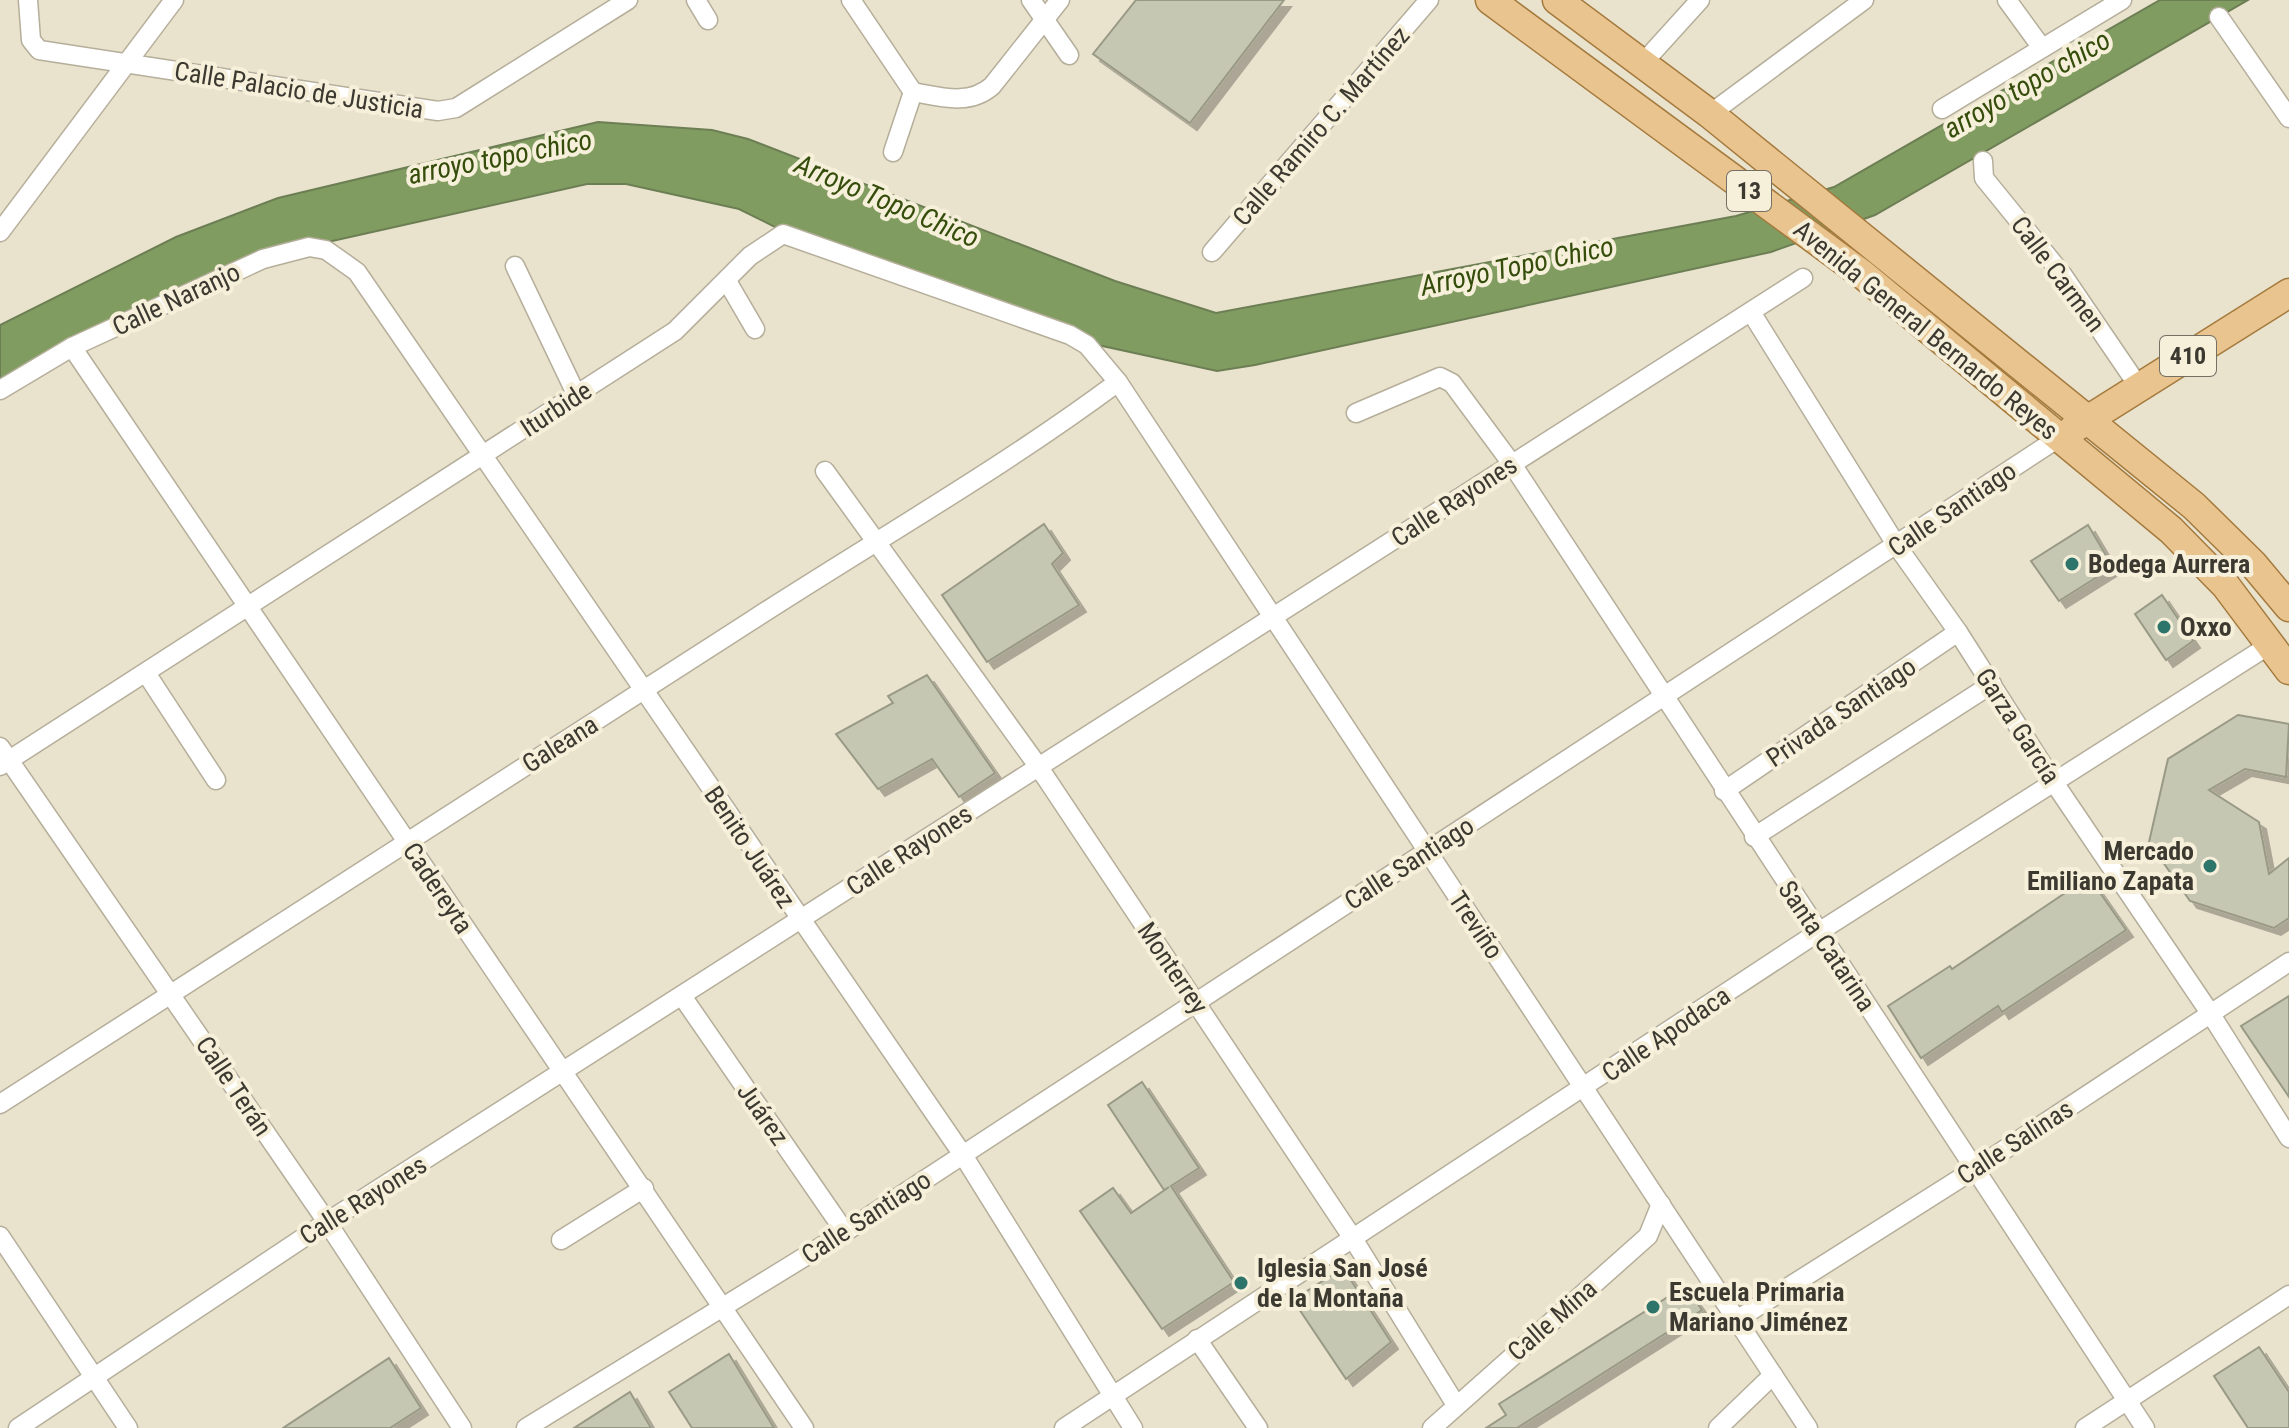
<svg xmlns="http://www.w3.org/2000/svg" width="2289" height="1428" font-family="'Roboto Condensed',sans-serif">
	<defs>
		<filter id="shadow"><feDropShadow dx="7" dy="7" stdDeviation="0" flood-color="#0004"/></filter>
	</defs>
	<rect width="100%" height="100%" fill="#e9e2cd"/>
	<polygon fill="#819c61" stroke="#6c7e53" stroke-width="2" points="2160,0 2248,0 1875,215 1771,252 1255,365 1217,371 1084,342 797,238 739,209 626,184 587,184 292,250 0,386 0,325 176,237 278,198 598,122 712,130 748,139 1115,281 1216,313 1736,216 1834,187"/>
	<g fill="#c6c7b2" stroke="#999a86" stroke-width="2" filter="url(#shadow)">
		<polygon points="1136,0 1284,0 1190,123 1093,54"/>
		<polygon points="1044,524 1063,553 1052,564 1079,605 987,662 942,595"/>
		<polygon points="2088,525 2113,567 2059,601 2031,561"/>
		<polygon points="2162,595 2193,641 2166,660 2135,614"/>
		<polygon points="927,675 995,773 959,797 932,759 878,789 836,734 893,703 888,696"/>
		<polygon points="2238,715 2289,724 2286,777 2245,769 2209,790 2259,822 2269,874 2289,858 2289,918 2274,928 2190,901 2149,842 2168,759"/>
		<polygon points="2089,877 2126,930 2002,1012 1998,1006 1921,1058 1888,1006 1950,966 1952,969"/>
		<polygon points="2289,996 2289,1097 2241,1026"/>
		<polygon points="1142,1082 1199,1168 1171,1186 1234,1282 1162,1329 1080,1211 1113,1188 1131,1213 1169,1187 1164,1190 1108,1105"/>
		<polygon points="1343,1268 1391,1342 1346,1379 1293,1300"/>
		<polygon points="1685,1286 1702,1310 1517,1428 1486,1428 1506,1415 1499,1404"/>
		<polygon points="2259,1347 2289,1392 2289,1428 2248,1428 2214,1376"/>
		<polygon points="729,1354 774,1428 692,1428 669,1392"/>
		<polygon points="389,1358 421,1408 390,1428 283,1428"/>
		<polygon points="630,1392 651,1428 574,1428"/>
	</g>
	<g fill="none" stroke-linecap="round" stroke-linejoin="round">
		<g stroke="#b5ae9a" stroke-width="21">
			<g id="street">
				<polyline points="28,0 31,40 39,50 438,111 456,108 628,0"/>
				<polyline points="696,0 708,20"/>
				<path d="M851,0L913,92C941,97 969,106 992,86L1060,0"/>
				<polyline points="1031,0 1069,55"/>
				<polyline points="2007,0 2042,48"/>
				<polyline points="2219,17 2289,118"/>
				<polyline points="1642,64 1700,0"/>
				<polyline points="1942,109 2122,0"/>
				<polyline points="1710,114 1864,0"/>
				<polyline points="893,152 913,92"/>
				<polyline points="1983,161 1984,178 2062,274 2139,387"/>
				<polyline points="0,232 174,0"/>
				<polyline points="1212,252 1429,0"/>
				<polyline points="515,266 577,396"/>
				<polyline points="727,281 755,329"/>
				<polyline points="1751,312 1897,546 1958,632 2053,781 2210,1013 2289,1138"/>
				<polyline points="72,347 804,1428"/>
				<polyline points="0,390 72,347 263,259 309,247 326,250 357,272 963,1155 1133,1428"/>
				<polyline points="1356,413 1440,377 1452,383 1512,464 2145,1428"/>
				<polyline points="825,471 1038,766 1352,1237 1456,1405"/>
				<polyline points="146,673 216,780"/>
				<polyline points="0,747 327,1222 462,1428"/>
				<polyline points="0,766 675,331 750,256 783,234 1070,335 1087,345 1118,382 1808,1428"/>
				<polyline points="1724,791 1958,632"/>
				<polyline points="1754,837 1992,684"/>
				<polyline points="682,996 845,1232"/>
				<path d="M0,1104C251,941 503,781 754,619C876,540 1001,469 1118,382"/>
				<polyline points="0,1236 128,1428"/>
				<polyline points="561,1240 644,1188"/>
				<polyline points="1738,1319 1975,1169 2289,962"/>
				<polyline points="1197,1339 1258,1428"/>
				<polyline points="18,1428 327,1222 1803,278"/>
				<polyline points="526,1428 845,1232 2060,437"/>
				<polyline points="1064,1428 1817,933 2271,644"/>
				<polyline points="1432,1428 1648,1236 1661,1204"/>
				<polyline points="1718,1428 1773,1375"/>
				<polyline points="2085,1428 2289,1295"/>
			</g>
		</g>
		<g stroke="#a47a3d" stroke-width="31">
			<g id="primary">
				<polyline points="1490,0 1862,274 2171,530 2226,586 2289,670"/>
				<polyline points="1557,0 1710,114 2194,506 2253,564 2289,607"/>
				<polyline points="2073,429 2289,293"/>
			</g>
		</g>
		<use href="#street" stroke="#fff" stroke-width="18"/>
		<use href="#primary" stroke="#eac48f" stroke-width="28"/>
	</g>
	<g fill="#2d746b" stroke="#f6efda" stroke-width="3">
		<circle cx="2072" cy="564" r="8"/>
		<circle cx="2164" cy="627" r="8"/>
		<circle cx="2210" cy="866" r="8"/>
		<circle cx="1241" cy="1283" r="8"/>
		<circle cx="1653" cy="1307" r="8"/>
	</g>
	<g text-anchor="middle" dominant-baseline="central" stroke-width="8" stroke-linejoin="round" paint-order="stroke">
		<g fill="#f6efda" stroke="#747064" stroke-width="2">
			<rect x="1727" y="171" width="44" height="40" rx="6"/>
			<rect x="2160" y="336" width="56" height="40" rx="6"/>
		</g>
		<g font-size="24" font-weight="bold" fill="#3c3931">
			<text x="1749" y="191">13</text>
			<text x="2188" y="356">410</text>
		</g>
		<g font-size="26" fill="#3c3931" stroke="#f6efda">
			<text transform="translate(299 90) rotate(9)">Calle Palacio de Justicia</text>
			<text transform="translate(1321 126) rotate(-49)">Calle Ramiro C. Martínez</text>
			<text transform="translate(2058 274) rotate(53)">Calle Carmen</text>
			<text transform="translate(176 299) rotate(-25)">Calle Naranjo</text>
			<text transform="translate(1926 330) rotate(39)">Avenida General Bernardo Reyes</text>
			<text transform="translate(556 409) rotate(-33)">Iturbide</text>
			<text transform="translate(1454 501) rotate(-33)">Calle Rayones</text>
			<text transform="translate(1952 509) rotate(-34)">Calle Santiago</text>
			<text transform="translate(1841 712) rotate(-34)">Privada Santiago</text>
			<text transform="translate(2018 726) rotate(57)">Garza García</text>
			<text transform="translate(560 744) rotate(-32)">Galeana</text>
			<text transform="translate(750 847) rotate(56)">Benito Juárez</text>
			<text transform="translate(909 850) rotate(-33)">Calle Rayones</text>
			<text transform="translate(1409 863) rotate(-33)">Calle Santiago</text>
			<text transform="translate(438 888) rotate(56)">Cadereyta</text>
			<text transform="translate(1476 925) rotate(56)">Treviño</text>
			<text transform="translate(1827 946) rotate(56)">Santa Catarina</text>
			<text transform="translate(1173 968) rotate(56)">Monterrey</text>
			<text transform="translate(1666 1034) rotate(-34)">Calle Apodaca</text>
			<text transform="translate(234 1086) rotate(56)">Calle Terán</text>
			<text transform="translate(763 1114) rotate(55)">Juárez</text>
			<text transform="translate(2015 1142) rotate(-33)">Calle Salinas</text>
			<text transform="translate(363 1200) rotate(-32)">Calle Rayones</text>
			<text transform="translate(866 1217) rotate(-33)">Calle Santiago</text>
			<text transform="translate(1552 1320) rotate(-41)">Calle Mina</text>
		</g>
		<g font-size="26" font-weight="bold" fill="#3c3931" stroke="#f6efda" text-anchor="start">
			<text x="2088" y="564">Bodega Aurrera</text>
			<text x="2180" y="627">Oxxo</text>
			<text x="2194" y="851" text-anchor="end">Mercado<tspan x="2194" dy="30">Emiliano Zapata</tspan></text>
			<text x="1257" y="1268">Iglesia San José<tspan x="1257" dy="30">de la Montaña</tspan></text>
			<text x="1669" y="1292">Escuela Primaria<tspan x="1669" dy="30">Mariano Jiménez</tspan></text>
		</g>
		<g font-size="28" font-style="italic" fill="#354d0b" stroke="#f6efda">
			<text transform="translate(2027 84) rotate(-30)">arroyo topo chico</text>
			<text transform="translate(500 157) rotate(-11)">arroyo topo chico</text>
			<text transform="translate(887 201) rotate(23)">Arroyo Topo Chico</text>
			<text transform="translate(1517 266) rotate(-12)">Arroyo Topo Chico</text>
		</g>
	</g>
</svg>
